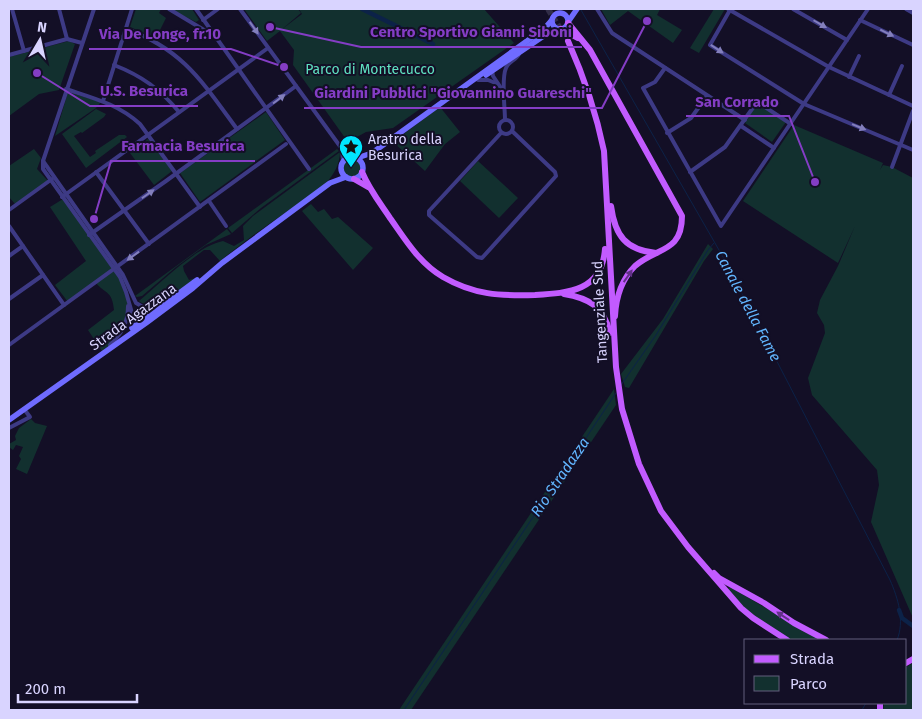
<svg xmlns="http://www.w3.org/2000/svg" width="922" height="719" font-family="'Fira Sans',sans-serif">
	<rect width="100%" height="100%" fill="#130f26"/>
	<g fill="#12302f">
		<polygon points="136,9 161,9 159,13 166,18 156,38 130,27"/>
		<polygon points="170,9 192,9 199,20 196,22"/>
		<polygon points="244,9 298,9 301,13 281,30 302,14 299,9 484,9 514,43 393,128 366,132 348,142 293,65 294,50 280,31 267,41"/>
		<polygon points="601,9 660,9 657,15 682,30 673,43 628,11 610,25"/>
		<polygon points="714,9 725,9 699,53 690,48"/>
		<polygon points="69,41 75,44 59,90 39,94 9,116 9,57"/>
		<polygon points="68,92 101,102 96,108 55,136"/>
		<polygon points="757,104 786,122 772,142 745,123"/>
		<polygon points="440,107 460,132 445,144 425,171 393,142"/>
		<polygon points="96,109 106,114 104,117 82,133 81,132 74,136 90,157 96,153 95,151 119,135 125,135 127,137 86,168 62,134"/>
		<polygon points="266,112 285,140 200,202 180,173"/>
		<polygon points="794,125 883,163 880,170 883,165 892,167 913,178 913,618 871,522 879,485 877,470 812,395 808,378 825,333 824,325 817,313 820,300 838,266 855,226 838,263 743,201"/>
		<polygon points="148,139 172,171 154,185 130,153"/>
		<polygon points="34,149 41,158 37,169 48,181 15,204 9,197 9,166"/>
		<polygon points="337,149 339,151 261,208 232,233 228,228"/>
		<path d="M340,152C340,163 334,175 326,183C316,191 305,198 295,206C269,224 244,241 220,261L210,250H204L183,266L184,271L189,280L195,278C184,287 151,313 139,301C162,282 195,247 223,241L234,246L244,240L243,226L253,216Z"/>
		<circle cx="352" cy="168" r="9"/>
		<polygon points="478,161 518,198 499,218 460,181"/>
		<path d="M63,199L120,277L128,301L127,321L110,345L102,351L88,330L114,310C112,290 106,295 95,282L68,302L55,285L86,261L50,207Z"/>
		<polygon points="311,204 318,212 324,209 332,219 338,217 373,248 353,270 302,211"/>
		<polygon points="227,229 231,234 206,245 176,267 142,296 137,297 135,296"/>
		<polygon points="708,244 713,249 704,261 629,388 625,387 621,374 663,319"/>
		<polygon points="614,389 616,405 411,710 399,710"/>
		<polygon points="31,419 35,423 47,426 27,474 16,469 21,459 19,456 23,447 16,445 13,450 9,447 9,444 16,440 15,436 19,428"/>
		<polygon points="730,587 820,640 791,640 751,615 727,590"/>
		<polygon points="913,663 913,710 883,710 884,703 906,703 906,667"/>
	</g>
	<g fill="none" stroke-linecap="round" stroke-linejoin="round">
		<g stroke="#0c2248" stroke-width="1">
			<path d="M581,10L723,257L890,580C898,598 905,621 897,640"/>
			<polyline points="621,385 656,335 708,250 714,243"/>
			<polyline points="404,710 616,393"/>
			<polyline points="862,710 866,703"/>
		</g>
		<g stroke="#0c2248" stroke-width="4.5">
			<polyline points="362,9 433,44"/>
			<polyline points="899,610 902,618 913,626"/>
		</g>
		<polyline stroke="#312d47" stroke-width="6" stroke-dasharray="6 3" stroke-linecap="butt" points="548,9 568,41"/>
		<g stroke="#3d3a85" stroke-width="4">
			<polyline points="12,9 24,51"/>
			<polyline points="59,9 67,39"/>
			<polyline points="94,9 43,161 43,169 120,277 126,292 132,313 143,319"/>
			<polyline points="169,9 214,36"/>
			<polyline points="196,9 309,169"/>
			<polyline points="240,9 342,149 352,157"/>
			<polyline points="597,9 612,33 745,120"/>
			<polyline points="728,9 829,67 913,106"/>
			<polyline points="793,9 847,40"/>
			<polyline points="906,9 913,13"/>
			<polyline points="730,10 710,45 804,104 913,150"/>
			<polyline points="203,20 218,9"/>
			<polyline points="860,20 913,45"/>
			<path d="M126,29C183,49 203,83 237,129"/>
			<polyline points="9,55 67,39 82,43"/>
			<path d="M114,65C142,76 160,89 179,112"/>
			<polyline points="665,68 655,82 643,88 721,226 868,9"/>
			<polyline points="492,71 493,76 503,91"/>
			<polyline points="849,77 859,56"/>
			<polyline points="478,80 488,80 498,84"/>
			<path d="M66,89C93,98 118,104 140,124L200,207"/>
			<polyline points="889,95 902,66"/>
			<polyline points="103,101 132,9"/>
			<circle cx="506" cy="127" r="7"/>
			<path d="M505,120C505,107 501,79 506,68C508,62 516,60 519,54"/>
			<polyline points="741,126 774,148"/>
			<polyline points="501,133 429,211 429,215 477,257 482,258 556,176 555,172 512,131"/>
			<polyline points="667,133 691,118 707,96"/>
			<polyline points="342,149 343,161"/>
			<polyline points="43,161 123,275 136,303 143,307 149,307 156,305 168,298"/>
			<polyline points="892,167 913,111"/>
			<polyline points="96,172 149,244"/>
			<polyline points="690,172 725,147 757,102 791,124"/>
			<polyline points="62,197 268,48"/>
			<polyline points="209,201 226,226"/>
			<polyline points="9,210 52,179"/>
			<polyline points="9,226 64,305"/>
			<polyline points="89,235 166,181 296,86"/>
			<polyline points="9,256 23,246"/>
			<polyline points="9,299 43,275"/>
			<polyline points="9,345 286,144"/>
			<path d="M110,345C122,333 128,323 128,306"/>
			<polyline points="9,428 30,417 24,409"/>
		</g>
		<g stroke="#6f6bff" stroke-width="5.5">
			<circle cx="560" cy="21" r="8"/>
			<polyline points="568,22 577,9"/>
			<polyline points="486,75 548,33 559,30"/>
			<circle cx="352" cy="168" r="11"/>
			<polyline points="357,158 372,153 545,28 551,21"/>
			<polyline points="132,328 197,280"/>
			<polyline points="9,420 146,323 193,288 222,263 330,183 346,177"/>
		</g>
		<g stroke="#c25bff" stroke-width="6">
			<path d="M568,23L590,50L682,216C682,253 657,247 635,266C622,279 616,298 615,316"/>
			<polyline points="561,29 578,38"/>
			<path d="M568,41C584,77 596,112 604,151L616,367L622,409L639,464L661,511L688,547L741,608L753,618L787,640"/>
			<path d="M362,172C369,189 380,203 390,218C405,239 419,263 443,277C474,295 500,296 535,295C569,293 602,291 605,249"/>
			<polyline points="354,179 368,187"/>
			<path d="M611,206C615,236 626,250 656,253"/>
			<path d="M564,294C589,298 604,307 610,333"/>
			<polyline points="714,573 719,578 764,603 794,623 826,640"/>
			<polyline points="906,663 913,659"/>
			<polyline points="880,710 880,703"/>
		</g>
	</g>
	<defs><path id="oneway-solid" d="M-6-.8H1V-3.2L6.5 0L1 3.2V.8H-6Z" transform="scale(1.25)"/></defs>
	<g fill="#837fbc">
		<use href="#oneway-solid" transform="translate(820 24) rotate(30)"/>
		<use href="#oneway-solid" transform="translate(254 28) rotate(55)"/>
		<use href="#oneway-solid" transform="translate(887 33) rotate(26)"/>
		<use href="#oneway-solid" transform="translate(717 49) rotate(33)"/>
		<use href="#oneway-solid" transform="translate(279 99) rotate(-37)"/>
		<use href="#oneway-solid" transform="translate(859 127) rotate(22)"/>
		<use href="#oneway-solid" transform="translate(148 194) rotate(-35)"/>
		<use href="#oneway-solid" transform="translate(133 256) rotate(144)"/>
	</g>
	<g fill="#623188">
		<use href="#oneway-solid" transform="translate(628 276) rotate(-55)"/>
		<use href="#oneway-solid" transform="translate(783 616) rotate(-147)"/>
	</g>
	<defs>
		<g id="sight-pin" transform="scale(1.25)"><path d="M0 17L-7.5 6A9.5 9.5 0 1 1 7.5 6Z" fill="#00e5ff" stroke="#130f26"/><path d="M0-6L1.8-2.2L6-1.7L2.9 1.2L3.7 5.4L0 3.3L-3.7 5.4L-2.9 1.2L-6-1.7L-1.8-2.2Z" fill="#111"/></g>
	</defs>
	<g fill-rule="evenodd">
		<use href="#sight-pin" x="351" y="147"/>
	</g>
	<g text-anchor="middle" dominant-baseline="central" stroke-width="4" stroke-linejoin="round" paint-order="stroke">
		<g font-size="14" fill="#5fe0c0" stroke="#130f26">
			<text x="370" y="69">Parco di Montecucco</text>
		</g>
		<g font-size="14" fill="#d9d4ff" stroke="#130f26" text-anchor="start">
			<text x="368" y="139">Aratro della<tspan x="368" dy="16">Besurica</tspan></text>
		</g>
		<g font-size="14" fill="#d9d4ff" stroke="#130f26">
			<text transform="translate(600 312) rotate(-93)">Tangenziale Sud</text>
			<text transform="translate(133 317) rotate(-36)">Strada Agazzana</text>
		</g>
		<g font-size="15" font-style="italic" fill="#62b6ff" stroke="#130f26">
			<text transform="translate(748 306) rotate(62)">Canale della Fame</text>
			<text transform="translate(560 477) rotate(-56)">Rio Stradazza</text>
		</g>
	</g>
	<path fill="none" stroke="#843dc5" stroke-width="2" d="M270 27L361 47H582M284 67L231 49H89M37 73L90 106H198M647 21L602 108H304M815 182L789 116H686M94 219L111 161H255"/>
	<g fill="#843dc5" stroke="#130f26" stroke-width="2">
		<circle cx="270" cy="27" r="5"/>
		<circle cx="284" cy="67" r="5"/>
		<circle cx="37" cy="73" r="5"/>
		<circle cx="647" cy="21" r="5"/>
		<circle cx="815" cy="182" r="5"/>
		<circle cx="94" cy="219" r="5"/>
	</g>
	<g font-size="15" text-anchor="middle" font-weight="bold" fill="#843dc5" stroke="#130f26" stroke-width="4" stroke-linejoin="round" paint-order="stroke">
		<text x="471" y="37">Centro Sportivo Gianni Siboni</text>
		<text x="160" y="39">Via De Longe, fr.10</text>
		<text x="144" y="96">U.S. Besurica</text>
		<text x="453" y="98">Giardini Pubblici "Giovannino Guareschi"</text>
		<text x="737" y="107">San Corrado</text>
		<text x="183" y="151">Farmacia Besurica</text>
	</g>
	<rect width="922" height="719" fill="none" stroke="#d9d4ff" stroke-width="20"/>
	<rect x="744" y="639" width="162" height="65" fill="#130f26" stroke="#625e7d"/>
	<rect x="754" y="655" width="25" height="8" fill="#c25bff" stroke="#625e7d"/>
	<text x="790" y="664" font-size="15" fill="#d9d4ff">Strada</text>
	<rect x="754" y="676" width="25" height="15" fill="#12302f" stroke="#625e7d"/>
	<text x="790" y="689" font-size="15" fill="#d9d4ff">Parco</text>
	<g transform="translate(40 40) rotate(9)" stroke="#130f26" stroke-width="4" paint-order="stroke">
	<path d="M0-4L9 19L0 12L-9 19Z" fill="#d9d4ff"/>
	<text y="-8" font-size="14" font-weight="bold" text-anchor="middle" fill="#d9d4ff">N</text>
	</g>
	<path d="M18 694v8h119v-8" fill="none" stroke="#d9d4ff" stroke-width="2.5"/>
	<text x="25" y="694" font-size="15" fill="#d9d4ff" stroke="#130f26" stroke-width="4" paint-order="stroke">200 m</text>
</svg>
